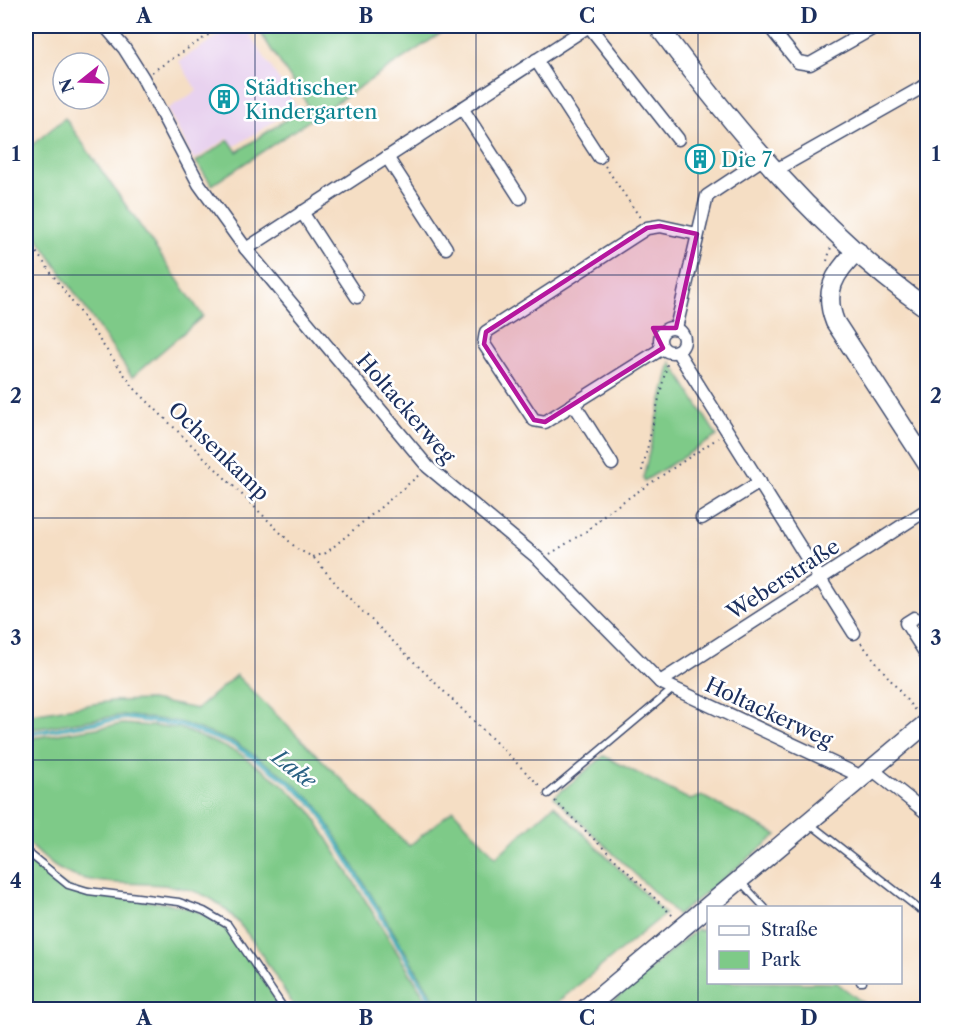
<svg xmlns="http://www.w3.org/2000/svg" width="953" height="1035" font-family="'Libre Caslon Text',serif">
	<rect width="100%" height="100%" fill="#fff"/>
	<filter id="ink" filterUnits="userSpaceOnUse"><feTurbulence type="fractalNoise" baseFrequency=".0167" numOctaves="2"/><feDisplacementMap in="SourceGraphic" scale="12" xChannelSelector="R" yChannelSelector="G"/><feConvolveMatrix kernelMatrix="1 2 1 2 8 2 1 2 1" color-interpolation-filters="sRGB"/></filter>
	<filter id="wash" filterUnits="userSpaceOnUse"><feTurbulence type="fractalNoise" baseFrequency=".008" numOctaves="4" result="noise"/><feDisplacementMap in="SourceGraphic" scale="24" xChannelSelector="R" yChannelSelector="G"/><feGaussianBlur stdDeviation="1.35" result="paint"/><feColorMatrix in="noise" values="0 0 0 0 0 0 0 0 0 0 0 0 0 0 0 0 0 1.4 0 .05"/><feComposite in="paint" operator="in"/></filter>
	<g filter="url(#wash)">
		<rect width="100%" height="100%" fill="#f5dec4"/>
		<polygon fill="#e8d2ef" points="234,26 244,26 297,107 235,146 228,138 194,160 167,109 197,91 179,61"/>
		<g fill="#7eca88" stroke="#4c7c73" stroke-width="1.5">
			<polygon points="256,26 452,26 212,185 196,162 229,140 237,152 308,105"/>
			<polygon points="65,118 203,316 132,377 26,221 26,150"/>
			<polygon points="671,362 717,436 644,481 643,478"/>
			<polygon points="236,675 409,846 453,810 496,857 554,805 665,914 549,1009 440,1009 317,805 286,777 236,743 180,722 123,715 26,730 26,715 112,701 151,700 197,709"/>
			<path d="M123,724L179,728L237,752L281,783L310,810L432,1009H296C274,977 247,921 213,900C167,871 104,896 57,868C46,861 36,850 26,841V739Z"/>
			<polygon points="604,756 690,800 702,796 777,835 678,915 554,797"/>
			<path d="M26,856C39,867 54,882 70,888C119,908 180,890 224,927C240,940 269,990 282,1009H26Z"/>
			<polygon points="708,924 708,982 837,983 871,1009 604,1009 697,929 701,931"/>
		</g>
		<g fill="none" stroke-linecap="round" stroke-linejoin="round">
			<polyline stroke="#3eadbb" stroke-width="4" points="26,734 125,718 180,725 236,746 286,780 316,807 437,1010"/>
		</g>
	</g>
	<g filter="url(#ink)">
		<g fill="none" stroke-linecap="round" stroke-linejoin="round">
			<g stroke="#3c496d" stroke-width="9">
				<g id="lane">
					<polyline points="548,794 673,689"/>
					<polyline points="809,823 919,909"/>
					<polyline points="26,851 68,885 88,891 179,902 204,911 228,925 285,1010"/>
					<polyline points="740,881 765,908"/>
					<polyline points="860,982 863,982"/>
				</g>
			</g>
			<g stroke="#3c496d" stroke-width="15">
				<g id="street">
					<polyline points="105,26 124,48 143,78 199,184 246,249 428,467 540,560 660,682 854,773 860,781"/>
					<polyline points="769,26 798,62 810,64 877,26"/>
					<polyline points="536,60 599,157"/>
					<polyline points="462,108 520,198"/>
					<polyline points="387,157 446,248"/>
					<polyline points="776,170 928,84"/>
					<polyline points="302,212 357,297"/>
					<polyline points="246,249 589,26 678,139"/>
					<polyline points="676,328 707,196 764,158"/>
					<circle cx="672" cy="340" r="12"/>
					<polyline points="663,348 545,422 534,420 484,344 486,332 647,228 660,226 697,234"/>
					<polyline points="677,351 854,633"/>
					<polyline points="574,404 612,464"/>
					<polyline points="702,518 760,482"/>
					<polyline points="914,618 906,623 928,657"/>
					<polyline points="660,682 928,509"/>
					<polyline points="873,770 928,814"/>
				</g>
			</g>
			<g stroke="#3c496d" stroke-width="21">
				<g id="secondary">
					<path d="M658,26C734,128 822,235 928,309"/>
					<path d="M857,251C834,273 823,292 835,322L928,465"/>
					<polyline points="584,1010 928,722"/>
				</g>
			</g>
			<g stroke="#3c496d" stroke-width="2" stroke-dasharray="1.5 4.5" stroke-linecap="butt">
				<polyline points="152,72 222,26"/>
				<polyline points="605,166 641,219"/>
				<polyline points="26,238 134,388 297,549 313,557 326,553 419,475"/>
				<polyline points="827,261 831,247"/>
				<polyline points="642,471 668,360"/>
				<polyline points="550,554 588,530 606,513 718,438"/>
				<polyline points="314,558 344,593 542,788"/>
				<polyline points="861,643 917,713"/>
				<polyline points="555,801 673,916"/>
				<polyline points="564,1010 571,1004"/>
			</g>
			<use href="#lane" stroke="#fff" stroke-width="6"/>
			<use href="#street" stroke="#fff" stroke-width="12"/>
			<use href="#secondary" stroke="#fff" stroke-width="18"/>
		</g>
	</g>
	<path fill="#b5179e" fill-opacity="0.2" stroke="#b5179e" stroke-width="4.5" stroke-linejoin="round" d="M660,226L697,234L676,328H653L663,348L545,422L534,420L484,344L486,332L647,228Z"/>
	<path fill="none" stroke="#1b2f5e" stroke-width="1.5" stroke-opacity="0.55" d="M255,26V1010M476,26V1010M698,26V1010M26,275H928M26,518H928M26,760H928"/>
	<defs>
		<g id="building-ring" transform="scale(1.5)"><circle r="9.5" fill="#fff" stroke="#0f9aa8" stroke-width="1.5"/><path d="M-4-6H4V6H1V3H-1V6H-4ZM-2.5-4.3h1.7v1.8h-1.7ZM.8-4.3h1.7v1.8H.8ZM-2.5-1h1.7V.8h-1.7ZM.8-1h1.7V.8H.8Z" fill="#0f9aa8"/></g>
	</defs>
	<g fill-rule="evenodd">
		<use href="#building-ring" x="224" y="99"/>
		<use href="#building-ring" x="700" y="159"/>
	</g>
	<g text-anchor="middle" dominant-baseline="central" stroke-width="5" stroke-linejoin="round" paint-order="stroke">
		<g font-size="21" fill="#0d838f" stroke="#fff" text-anchor="start">
			<text x="245" y="87">Städtischer<tspan x="245" dy="24">Kindergarten</tspan></text>
			<text x="721" y="159">Die 7</text>
		</g>
		<g font-size="21" fill="#1b2f5e" stroke="#fff">
			<text transform="translate(406 408) rotate(49)">Holtackerweg</text>
			<text transform="translate(219 451) rotate(44)">Ochsenkamp</text>
			<text transform="translate(783 579) rotate(-33)">Weberstraße</text>
			<text transform="translate(769 712) rotate(25)">Holtackerweg</text>
		</g>
		<g font-size="22" font-style="italic" fill="#296183" stroke="#fff">
			<text transform="translate(294 769) rotate(38)">Lake</text>
		</g>
	</g>
	<rect width="953" height="1035" fill="none" stroke="#fff" stroke-width="66"/>
	<rect x="707" y="906" width="195" height="78" fill="#ffffff" stroke="#a4acbf" stroke-width="1.5"/>
	<rect x="719" y="926" width="30" height="9" fill="#ffffff" stroke="#a4acbf" stroke-width="1.5"/>
	<text x="761" y="936" font-size="18" fill="#1b2f5e">Straße</text>
	<rect x="719" y="951" width="30" height="18" fill="#7eca88" stroke="#a4acbf" stroke-width="1.5"/>
	<text x="761" y="966" font-size="18" fill="#1b2f5e">Park</text>
	<g transform="translate(81 81) rotate(252)"><circle r="28" fill="#ffffff" stroke="#a4acbf" stroke-width="1.5"/>
	<path d="M0-4.5L10 22L0 15L-10 22Z" fill="#b5179e"/>
	<text y="-9" font-size="16" font-weight="bold" text-anchor="middle" fill="#1b2f5e">N</text>
	</g>
	<rect x="33" y="33" width="887" height="969" fill="none" stroke="#1b2f5e" stroke-width="2"/>
	<g font-size="20" text-anchor="middle" font-weight="bold" fill="#1b2f5e">
		<text x="144" y="23">A</text>
		<text x="366" y="23">B</text>
		<text x="587" y="23">C</text>
		<text x="809" y="23">D</text>
		<text x="16" y="161">1</text>
		<text x="936" y="161">1</text>
		<text x="16" y="403">2</text>
		<text x="936" y="403">2</text>
		<text x="16" y="645">3</text>
		<text x="936" y="645">3</text>
		<text x="16" y="888">4</text>
		<text x="936" y="888">4</text>
		<text x="144" y="1025">A</text>
		<text x="366" y="1025">B</text>
		<text x="587" y="1025">C</text>
		<text x="809" y="1025">D</text>
	</g>
</svg>
